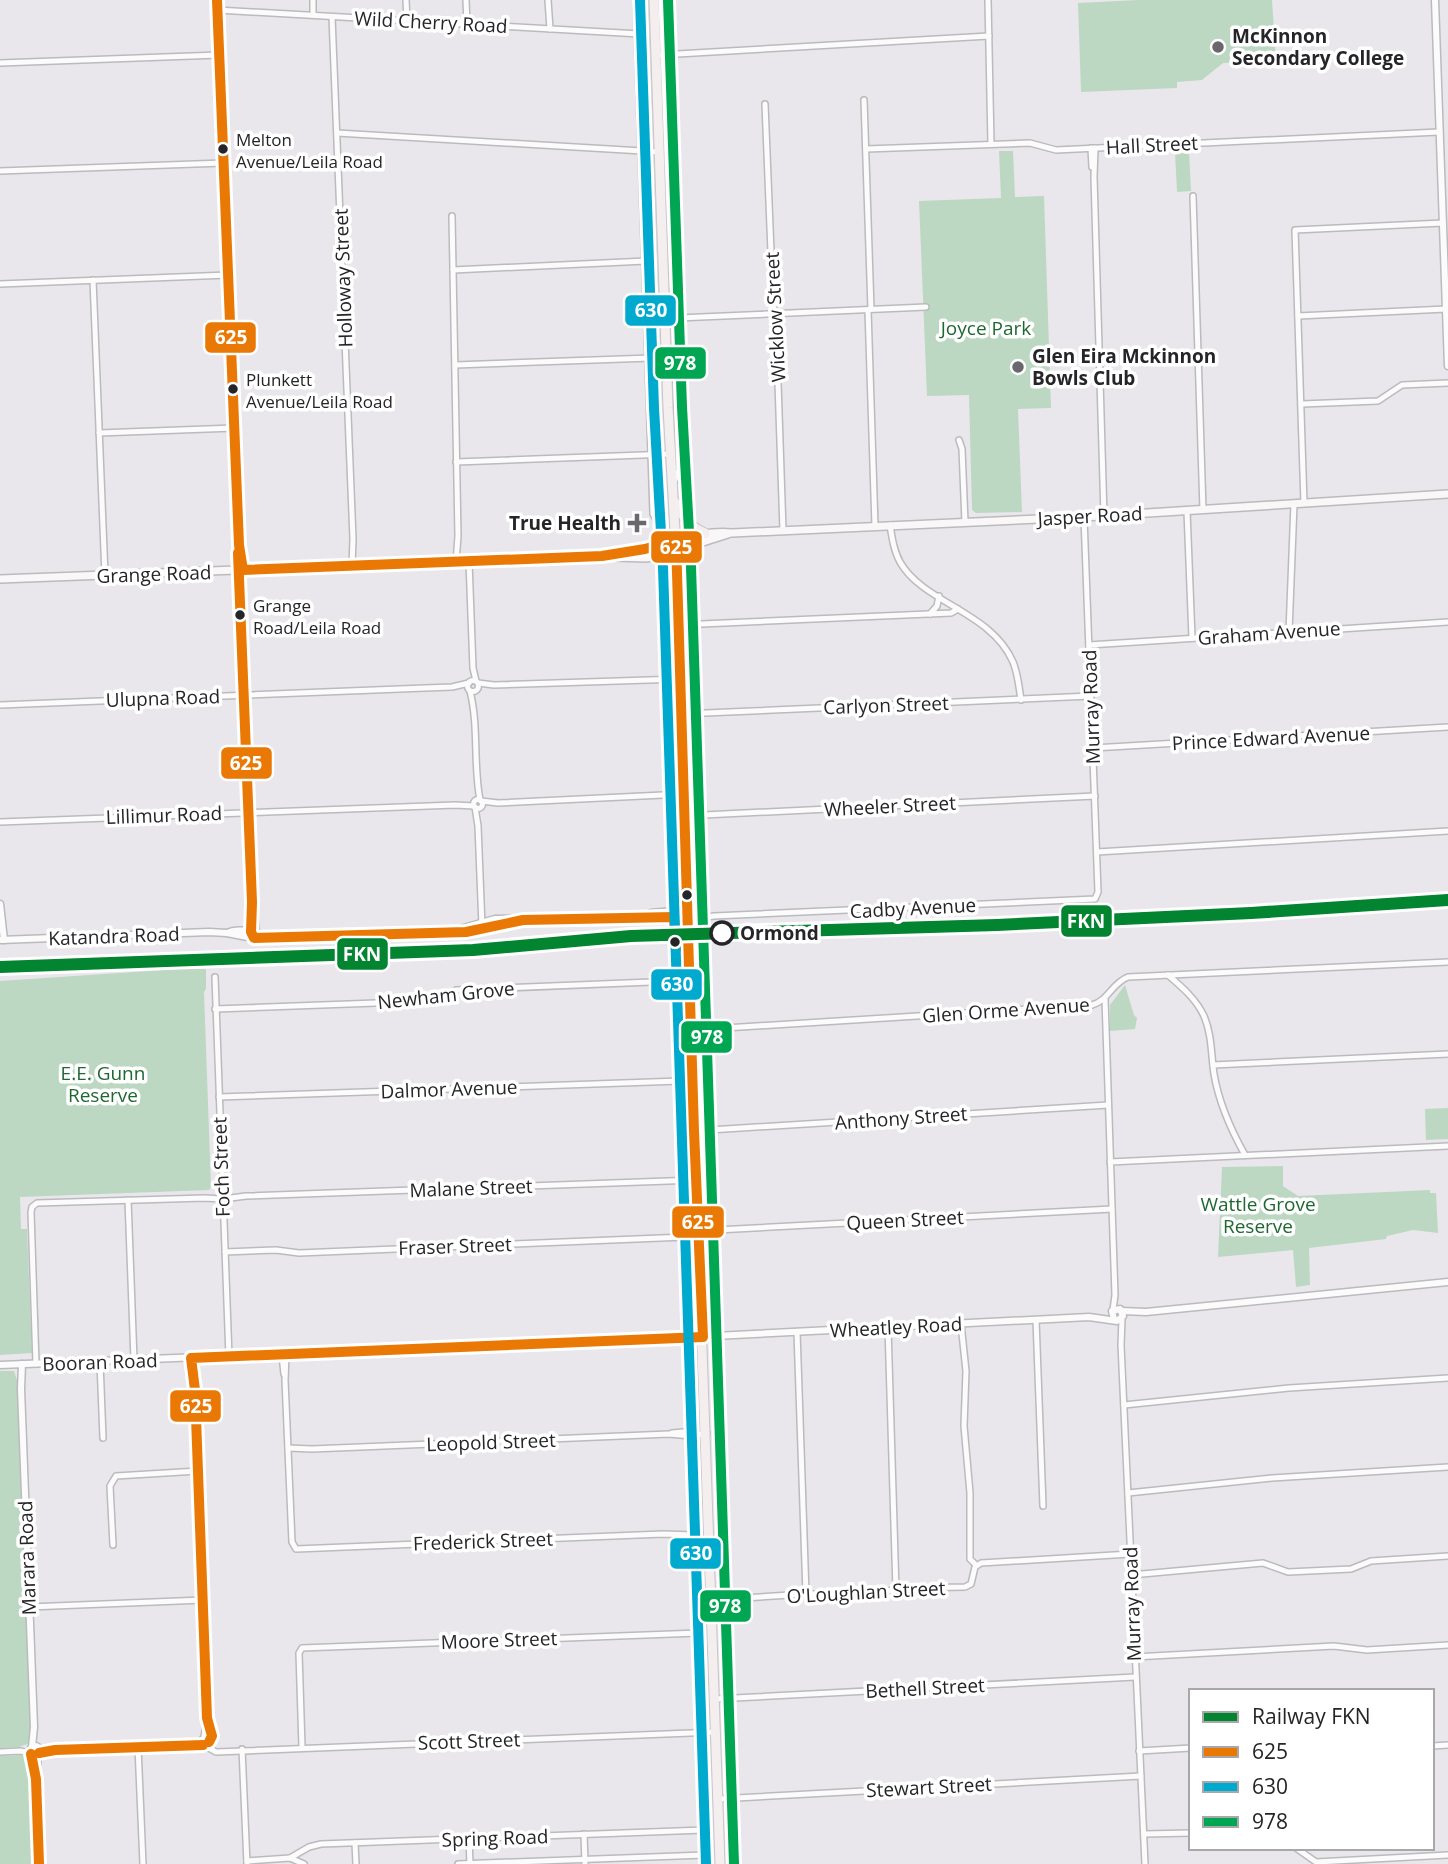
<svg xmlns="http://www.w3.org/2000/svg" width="1448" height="1864" font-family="'Open Sans',sans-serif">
	<rect width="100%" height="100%" fill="#e9e7ec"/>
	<g fill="#bcd8c2">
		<polygon points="1139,0 1272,0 1276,61 1223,63 1202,80 1177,82 1177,88 1081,92 1078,3"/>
		<polygon points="999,151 1013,151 1015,197 1044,196 1051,408 1018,409 1022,512 976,513 972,510 969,395 927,396 919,201 1001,198"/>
		<polygon points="1189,151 1191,191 1177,192 1175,152"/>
		<polygon points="179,969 206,969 206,989 204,992 211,1187 209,1190 20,1197 21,1229 27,1229 32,1353 0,1355 0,981"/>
		<polygon points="1125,985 1134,1015 1137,1018 1135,1029 1110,1031 1110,1005"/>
		<polygon points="1448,1108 1448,1139 1426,1140 1425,1109"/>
		<polygon points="1283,1166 1283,1186 1298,1196 1430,1190 1430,1193 1436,1193 1438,1233 1413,1230 1387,1236 1386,1239 1309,1248 1310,1285 1296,1287 1293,1250 1218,1257 1222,1167"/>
		<polygon points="0,1371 14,1371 17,1380 31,1736 30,1743 19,1747 0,1748"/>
		<polygon points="25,1755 30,1758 35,1864 0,1864 0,1756"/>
	</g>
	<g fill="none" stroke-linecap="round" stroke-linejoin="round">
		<g stroke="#bbbabd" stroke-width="8">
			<g id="minor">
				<polyline points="313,0 313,15"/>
				<polyline points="406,0 407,20"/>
				<polyline points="466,0 467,24"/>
				<polyline points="548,0 550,29"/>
				<polyline points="636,0 653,514 660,526"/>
				<polyline points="661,0 679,470 674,482"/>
				<polyline points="988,0 991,144"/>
				<polyline points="217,10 640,34"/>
				<polyline points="332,17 353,539 352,566"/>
				<polyline points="660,55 989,36"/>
				<polyline points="0,63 219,55"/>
				<polyline points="864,100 871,309"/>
				<polyline points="765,104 773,301 776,324 783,530"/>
				<polyline points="337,133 659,152"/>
				<polyline points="1091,148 1092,167"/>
				<polyline points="1095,148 1094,177 1104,516"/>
				<polyline points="866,149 1030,143 1056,150 1439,132"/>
				<polyline points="0,171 223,163"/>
				<polyline points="1193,196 1203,510"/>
				<polyline points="452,216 458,536 456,562"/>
				<polyline points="453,270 646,261"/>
				<polyline points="93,280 105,575"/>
				<polyline points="0,284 228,275"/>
				<polyline points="868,310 875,526"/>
				<polyline points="1298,316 1446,309"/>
				<polyline points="655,319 926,307"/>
				<polyline points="455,365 651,358"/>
				<polyline points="1302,404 1378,401 1402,385 1448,383"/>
				<polyline points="99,433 234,428"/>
				<polyline points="959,440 962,449 965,522"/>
				<polyline points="456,462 670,454"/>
				<polyline points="1304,503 1295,230 1443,223"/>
				<polyline points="1187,511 1192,638"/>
				<path d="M890,525C892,538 894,551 900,562C923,603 992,612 1013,662C1018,674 1019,687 1021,700"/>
				<polyline points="469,562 473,668 476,681"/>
				<polyline points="930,614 937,606 939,596"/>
				<polyline points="679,625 951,613 958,609"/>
				<polyline points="1289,632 1294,504"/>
				<polyline points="1089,645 1448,622"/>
				<circle cx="473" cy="686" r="5.5"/>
				<polyline points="478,683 494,685 680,679"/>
				<path d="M470,691C479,727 473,764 480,800"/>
				<polyline points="0,705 425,688 452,687 469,683"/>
				<polyline points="682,714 1091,696"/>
				<polyline points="1093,748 1448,727"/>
				<circle cx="478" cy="804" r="4.5"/>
				<polyline points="481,801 498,803 684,794"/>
				<polyline points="475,807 478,826 482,926"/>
				<polyline points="684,816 1095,796"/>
				<polyline points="0,822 455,805 474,806"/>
				<polyline points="1097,852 1448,831"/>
				<polyline points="688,920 714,916 1095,899 1098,892 1084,517"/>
				<path d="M1168,975C1182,987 1196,999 1204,1016C1212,1035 1211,1054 1214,1074C1219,1104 1231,1130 1245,1155"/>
				<polyline points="215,977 229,1357"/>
				<polyline points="1105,999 1115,1295 1113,1310"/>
				<polyline points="215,1009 430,1001 456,990 676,981"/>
				<path d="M678,1031L1092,1005C1108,1001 1112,983 1128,977L1448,962"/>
				<polyline points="1213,1065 1448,1054"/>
				<polyline points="219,1097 680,1081"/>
				<polyline points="694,1131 1108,1105"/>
				<polyline points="1110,1162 1448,1146"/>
				<polyline points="128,1200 134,1360"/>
				<polyline points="698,1231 1112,1209"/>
				<polyline points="225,1252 276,1250 299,1253 685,1237"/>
				<polyline points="1122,1319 1121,1345 1145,1864"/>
				<polyline points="1036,1320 1043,1506"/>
				<polyline points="961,1324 966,1371 964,1426 970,1493 970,1559 976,1565"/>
				<polyline points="888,1328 896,1590"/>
				<polyline points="797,1332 806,1594"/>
				<polyline points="282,1355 284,1374"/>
				<polyline points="286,1355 285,1380 292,1542 296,1549 663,1534 695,1535"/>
				<polyline points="191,1358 194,1384"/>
				<polyline points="195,1358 207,1718 204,1737"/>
				<polyline points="100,1362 103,1438"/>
				<polyline points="36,1364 31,1212 32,1207 37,1203 204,1198 223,1199 246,1196 696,1180"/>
				<polyline points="1124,1405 1289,1388 1448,1378"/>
				<polyline points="672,1433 694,1431"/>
				<polyline points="288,1448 312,1449 669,1434 691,1436 707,1433"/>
				<polyline points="1128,1493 1272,1478 1448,1467"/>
				<polyline points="113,1545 110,1486 116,1476 198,1471"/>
				<polyline points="1131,1575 1263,1563 1288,1572 1351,1569 1371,1561 1448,1556"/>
				<polyline points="712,1600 806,1594 860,1594 911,1588 965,1587 971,1584 975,1567 981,1563 1130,1554"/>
				<polyline points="29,1607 203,1600"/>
				<polyline points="1134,1657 1334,1646 1367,1650 1448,1645"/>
				<polyline points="715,1699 1135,1677"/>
				<polyline points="208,1721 212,1736 210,1741"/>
				<circle cx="205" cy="1742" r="4"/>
				<polyline points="205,1746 216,1752 716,1732"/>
				<polyline points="1432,1746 1448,1745"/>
				<polyline points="138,1747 143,1864"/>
				<polyline points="302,1747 299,1653 302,1648 698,1633"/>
				<polyline points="242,1749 247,1864"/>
				<polyline points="1139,1751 1191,1748"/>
				<polyline points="0,1752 21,1751 31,1754"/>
				<polyline points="39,1753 55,1750 203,1745"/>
				<polyline points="718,1799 1141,1776"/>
				<polyline points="584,1834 585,1864"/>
				<polyline points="1144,1834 1191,1833"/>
				<polyline points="469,1839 470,1864"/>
				<polyline points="355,1843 356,1864"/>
				<polyline points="1296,1848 1316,1862 1448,1855"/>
				<polyline points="290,1858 309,1847 321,1844 704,1830"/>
				<polyline points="247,1861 290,1858 304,1864"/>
				<polyline points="458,1864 705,1855"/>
			</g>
		</g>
		<g stroke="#bbbabd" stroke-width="9">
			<g id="tertiary">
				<polyline points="217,0 239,545 243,570 241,594"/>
				<polyline points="1435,0 1448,366"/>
				<polyline points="238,554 252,902 251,932 254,938"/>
				<polyline points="0,904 4,940"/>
				<polyline points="254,911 256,935"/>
				<polyline points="651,913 674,911"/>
				<polyline points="460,929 495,919 674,917 687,913"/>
				<path d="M227,933C239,927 252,933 265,936"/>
				<polyline points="0,940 209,932 227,933 258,939 466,932 523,920"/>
				<polyline points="1122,1311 1146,1312 1448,1282"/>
				<polyline points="22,1364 21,1389 34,1727 32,1747"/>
				<polyline points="0,1365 675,1338 1089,1317 1117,1321 1123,1316 1120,1309 1112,1311 1114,1319"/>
				<circle cx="35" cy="1751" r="5"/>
				<polyline points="38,1754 36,1779 39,1864"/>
			</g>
		</g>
		<g stroke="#bbbabd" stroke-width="10">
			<g id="secondary">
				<polyline points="614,557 646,558 662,555 728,534"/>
				<path d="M0,579L602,556C617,554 632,552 646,549C676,542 702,530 732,533L1084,517L1448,494"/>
			</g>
		</g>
		<g stroke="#c7c6c8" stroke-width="11">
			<g id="trunk">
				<polyline points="643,0 706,1864"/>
				<polyline points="654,0 668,408 677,567 692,1063 720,1864"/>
				<path d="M675,502C682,516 690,527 705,533"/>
			</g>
		</g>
		<use href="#minor" stroke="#fcfbfc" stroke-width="5"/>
		<use href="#tertiary" stroke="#fcfbfc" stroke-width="6"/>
		<use href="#secondary" stroke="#f9f7f7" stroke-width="7"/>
		<use href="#trunk" stroke="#f4eeee" stroke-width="9"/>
		<g stroke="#fff" stroke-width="16">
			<g id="bus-1">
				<polyline points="238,553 252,902 251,932 254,938 466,932 523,920 674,917 676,950"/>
				<polyline points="209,1742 212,1736 207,1718 195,1390 191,1358 703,1337 694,1131 676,540 645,549 602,556 243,570 239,545 217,0"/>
				<polyline points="39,1753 55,1750 203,1745"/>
				<polyline points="31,1754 36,1779 39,1864"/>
			</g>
		</g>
		<g stroke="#fff" stroke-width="16">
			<polyline id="bus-2" points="640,0 654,408 663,568 706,1864"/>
		</g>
		<g stroke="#fff" stroke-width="16">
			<polyline id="bus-3" points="668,0 682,407 691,567 734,1864"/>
		</g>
		<use href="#bus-1" stroke="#e97904" stroke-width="10"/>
		<use href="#bus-2" stroke="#00a9ce" stroke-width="10"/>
		<use href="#bus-3" stroke="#00a651" stroke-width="10"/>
		<g stroke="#fff" stroke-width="18">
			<polyline id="rail-1" points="0,967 473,950 631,936 997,925 1251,913 1448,900"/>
		</g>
		<use href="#rail-1" stroke="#028430" stroke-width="12"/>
	</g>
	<g fill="#6a686c" stroke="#fff" stroke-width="2.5">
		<circle cx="1218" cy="47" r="7"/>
		<circle cx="1018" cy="367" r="7"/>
		<path d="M633.5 512.5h7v7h7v7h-7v7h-7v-7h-7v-7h7z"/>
	</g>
	<g fill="#252427" stroke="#fff" stroke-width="2.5">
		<circle cx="223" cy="149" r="6"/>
		<circle cx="233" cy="389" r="6"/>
		<circle cx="240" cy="615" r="6"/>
		<circle cx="687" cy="895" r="6"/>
		<circle cx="675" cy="942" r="6"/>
	</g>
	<circle fill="#fff" stroke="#252427" stroke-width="3.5" cx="722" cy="933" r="11"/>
	<g text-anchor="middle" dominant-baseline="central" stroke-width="7" stroke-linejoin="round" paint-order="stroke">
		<g font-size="17" fill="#252427" stroke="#fff" text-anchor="start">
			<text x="236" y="139">Melton<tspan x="236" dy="22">Avenue/Leila Road</tspan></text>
			<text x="246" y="379">Plunkett<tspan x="246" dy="22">Avenue/Leila Road</tspan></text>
			<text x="253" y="605">Grange<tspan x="253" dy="22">Road/Leila Road</tspan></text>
		</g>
		<g font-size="19" fill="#252427" stroke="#fff">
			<text transform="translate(431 22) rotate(3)">Wild Cherry Road</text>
			<text transform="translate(1152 145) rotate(-3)">Hall Street</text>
			<text transform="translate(343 278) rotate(-92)">Holloway Street</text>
			<text transform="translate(775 317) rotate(-93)">Wicklow Street</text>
			<text transform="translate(1090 516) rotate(-3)">Jasper Road</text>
			<text transform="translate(154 574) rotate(-2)">Grange Road</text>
			<text transform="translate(1269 633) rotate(-4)">Graham Avenue</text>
			<text transform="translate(163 698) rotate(-2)">Ulupna Road</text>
			<text transform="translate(886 705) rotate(-2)">Carlyon Street</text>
			<text transform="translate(1091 707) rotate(-92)">Murray Road</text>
			<text transform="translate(1271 738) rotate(-3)">Prince Edward Avenue</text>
			<text transform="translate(890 806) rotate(-3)">Wheeler Street</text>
			<text transform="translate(164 815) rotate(-2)">Lillimur Road</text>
			<text transform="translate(913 908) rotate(-3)">Cadby Avenue</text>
			<text transform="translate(114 936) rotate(-2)">Katandra Road</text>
			<text transform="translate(446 995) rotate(-6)">Newham Grove</text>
			<text transform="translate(1006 1010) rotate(-4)">Glen Orme Avenue</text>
			<text transform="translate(449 1089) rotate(-2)">Dalmor Avenue</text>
			<text transform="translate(901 1118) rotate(-4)">Anthony Street</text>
			<text transform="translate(221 1167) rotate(-92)">Foch Street</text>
			<text transform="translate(471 1188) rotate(-2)">Malane Street</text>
			<text transform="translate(905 1220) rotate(-3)">Queen Street</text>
			<text transform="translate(455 1246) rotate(-2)">Fraser Street</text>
			<text transform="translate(896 1327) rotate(-3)">Wheatley Road</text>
			<text transform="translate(100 1362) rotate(-2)">Booran Road</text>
			<text transform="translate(491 1442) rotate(-2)">Leopold Street</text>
			<text transform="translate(483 1541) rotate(-2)">Frederick Street</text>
			<text transform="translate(27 1558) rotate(-92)">Marara Road</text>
			<text transform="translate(866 1592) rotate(-3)">O'Loughlan Street</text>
			<text transform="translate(1132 1604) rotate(-92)">Murray Road</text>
			<text transform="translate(499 1640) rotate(-2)">Moore Street</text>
			<text transform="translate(925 1688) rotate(-3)">Bethell Street</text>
			<text transform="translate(469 1741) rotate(-2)">Scott Street</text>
			<text transform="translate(929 1787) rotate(-3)">Stewart Street</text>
			<text transform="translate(495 1838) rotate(-2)">Spring Road</text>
		</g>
		<g font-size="19" font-weight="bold" fill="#252427" stroke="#fff" text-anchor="start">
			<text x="1232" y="36">McKinnon<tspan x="1232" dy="22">Secondary College</tspan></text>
			<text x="1032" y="356">Glen Eira Mckinnon<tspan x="1032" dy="22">Bowls Club</tspan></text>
			<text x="621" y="523" text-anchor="end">True Health</text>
		</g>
		<g font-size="19" fill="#1f6832" stroke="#fff">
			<text x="986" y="328">Joyce Park</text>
			<text x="103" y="1073">E.E. Gunn<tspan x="103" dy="22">Reserve</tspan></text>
			<text x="1258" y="1204">Wattle Grove<tspan x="1258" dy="22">Reserve</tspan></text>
		</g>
		<g font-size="19" font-weight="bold" fill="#252427" stroke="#fff" text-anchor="start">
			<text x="740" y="933">Ormond</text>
		</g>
	</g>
	<g stroke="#fff" stroke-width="2.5">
		<rect x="624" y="294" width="53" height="33" rx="7" fill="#00a9ce"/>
		<rect x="204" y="321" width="53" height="33" rx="7" fill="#e97904"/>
		<rect x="654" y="346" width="53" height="34" rx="7" fill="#00a651"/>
		<rect x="650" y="530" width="53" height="34" rx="7" fill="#e97904"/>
		<rect x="220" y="746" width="53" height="34" rx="7" fill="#e97904"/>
		<rect x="1060" y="904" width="53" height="34" rx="7" fill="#028430"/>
		<rect x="336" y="937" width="53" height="34" rx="7" fill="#028430"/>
		<rect x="650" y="968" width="53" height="33" rx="7" fill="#00a9ce"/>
		<rect x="680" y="1020" width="53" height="34" rx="7" fill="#00a651"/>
		<rect x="671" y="1205" width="54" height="34" rx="7" fill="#e97904"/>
		<rect x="169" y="1389" width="53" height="34" rx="7" fill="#e97904"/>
		<rect x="669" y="1537" width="53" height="33" rx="7" fill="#00a9ce"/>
		<rect x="699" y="1589" width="53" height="34" rx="7" fill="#00a651"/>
	</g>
	<g font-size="19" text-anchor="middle" font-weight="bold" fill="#fff">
		<text x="651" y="317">630</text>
		<text x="231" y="344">625</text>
		<text x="680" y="370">978</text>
		<text x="676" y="554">625</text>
		<text x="246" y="770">625</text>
		<text x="1086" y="928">FKN</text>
		<text x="362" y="961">FKN</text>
		<text x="677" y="991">630</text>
		<text x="707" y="1044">978</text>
		<text x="698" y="1229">625</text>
		<text x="196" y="1413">625</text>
		<text x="696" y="1560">630</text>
		<text x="725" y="1613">978</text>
	</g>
	<rect x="1189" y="1689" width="245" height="161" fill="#ffffff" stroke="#a8a7a9" stroke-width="2"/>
	<rect x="1203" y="1712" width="35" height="10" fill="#028430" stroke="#a8a7a9" stroke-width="2"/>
	<text x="1252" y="1724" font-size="21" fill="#252427">Railway FKN</text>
	<rect x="1203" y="1747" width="35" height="10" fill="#e97904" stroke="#a8a7a9" stroke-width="2"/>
	<text x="1252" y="1759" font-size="21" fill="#252427">625</text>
	<rect x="1203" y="1782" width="35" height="10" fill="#00a9ce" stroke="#a8a7a9" stroke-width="2"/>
	<text x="1252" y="1794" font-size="21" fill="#252427">630</text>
	<rect x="1203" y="1817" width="35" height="10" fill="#00a651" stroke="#a8a7a9" stroke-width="2"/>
	<text x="1252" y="1829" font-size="21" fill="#252427">978</text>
</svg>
